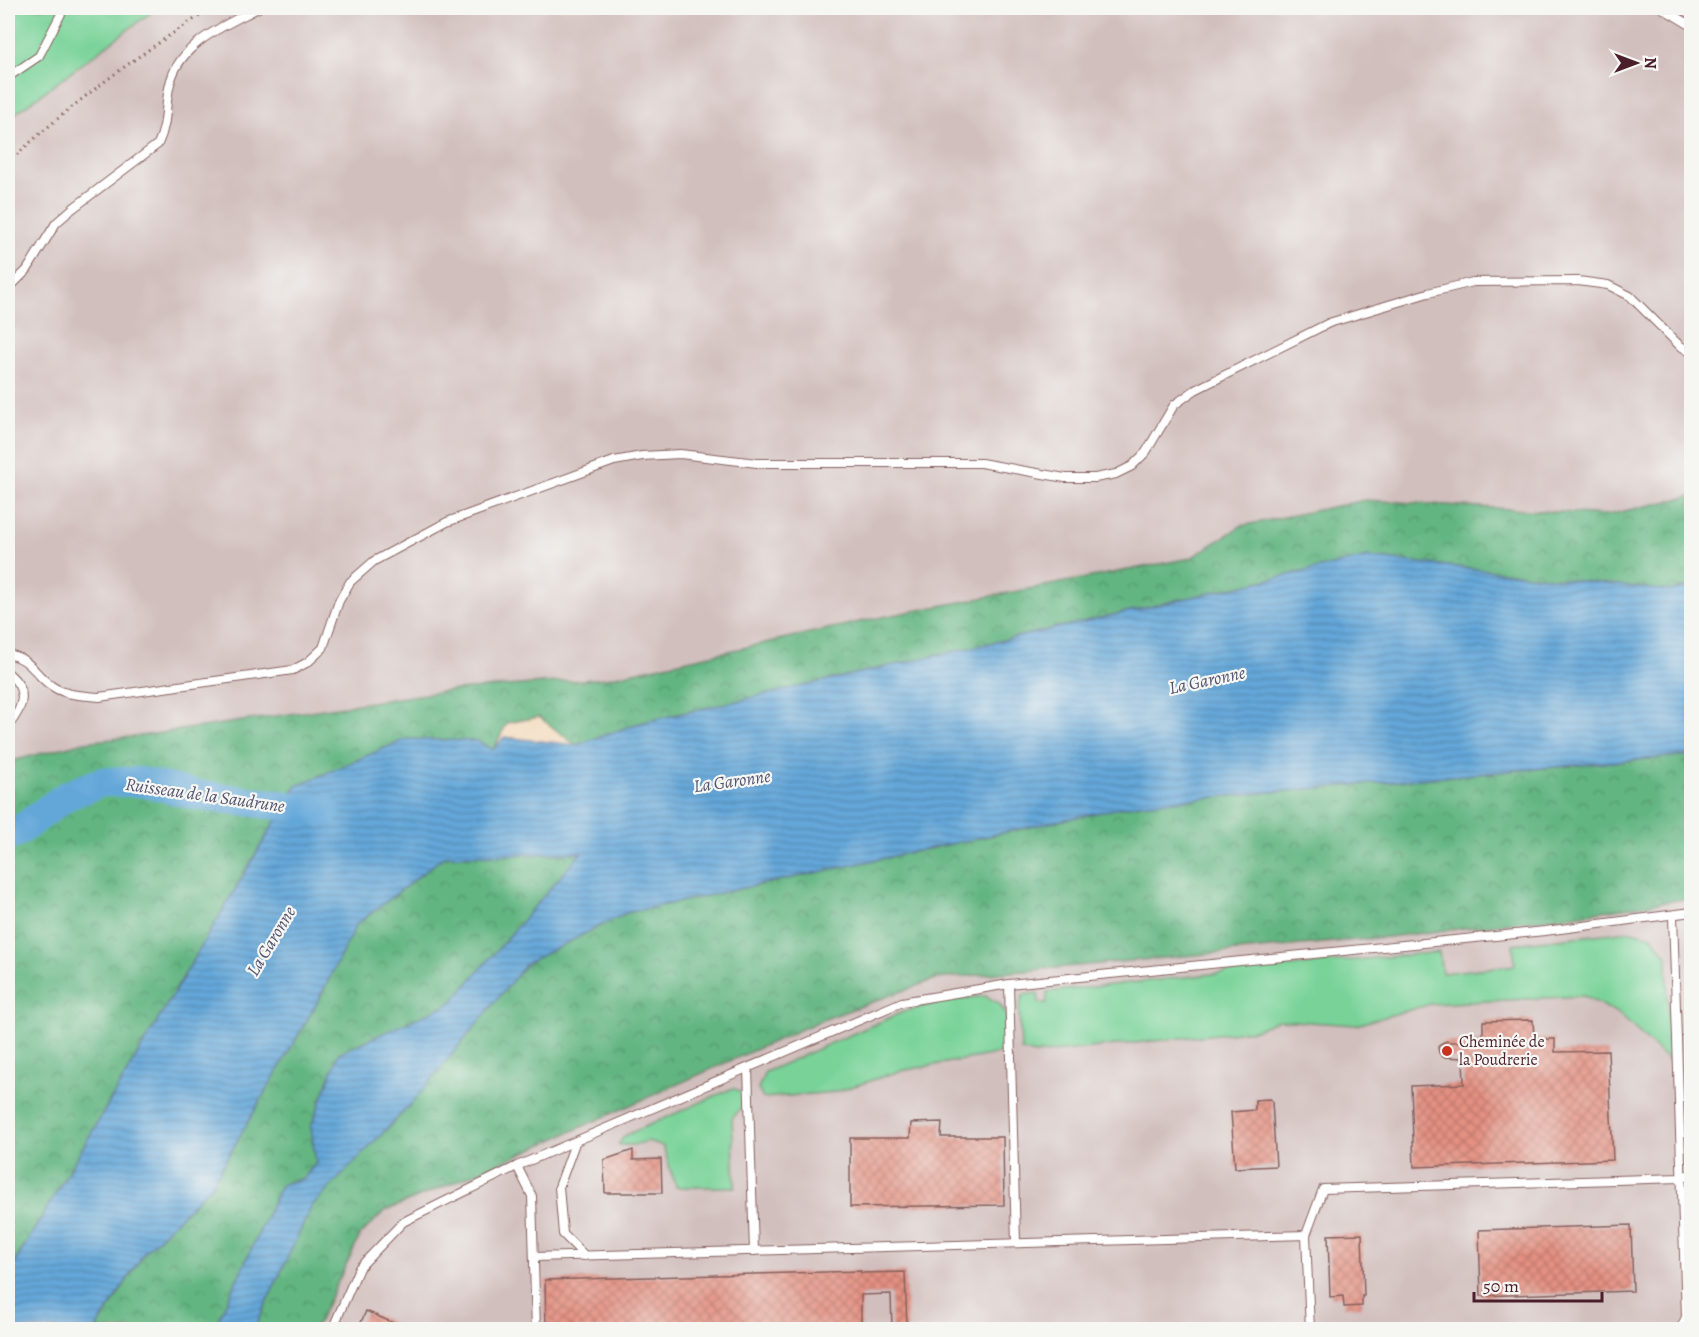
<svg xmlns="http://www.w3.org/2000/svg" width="1699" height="1337" font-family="Alegreya,serif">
	<defs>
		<pattern id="forest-crowns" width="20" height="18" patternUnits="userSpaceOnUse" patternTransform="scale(1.5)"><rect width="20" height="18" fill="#62b581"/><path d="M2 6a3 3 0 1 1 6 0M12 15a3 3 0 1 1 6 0" fill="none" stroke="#53936a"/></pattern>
		<pattern id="water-rules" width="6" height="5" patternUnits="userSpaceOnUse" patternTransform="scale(1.5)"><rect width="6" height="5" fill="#64a7d9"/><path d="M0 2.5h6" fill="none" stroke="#5487b0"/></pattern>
		<pattern id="building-cross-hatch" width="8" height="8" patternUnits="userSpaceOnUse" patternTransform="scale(1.5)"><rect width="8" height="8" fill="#e49182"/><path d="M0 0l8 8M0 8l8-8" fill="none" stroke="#bb766b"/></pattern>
	</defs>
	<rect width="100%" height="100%" fill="#f6f6f2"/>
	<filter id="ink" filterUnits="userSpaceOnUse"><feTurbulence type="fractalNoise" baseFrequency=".0167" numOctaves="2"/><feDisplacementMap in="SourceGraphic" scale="12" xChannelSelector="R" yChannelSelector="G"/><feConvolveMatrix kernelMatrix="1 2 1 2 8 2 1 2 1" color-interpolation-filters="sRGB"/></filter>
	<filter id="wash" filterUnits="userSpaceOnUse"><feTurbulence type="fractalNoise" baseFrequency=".008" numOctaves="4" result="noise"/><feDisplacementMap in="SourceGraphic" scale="24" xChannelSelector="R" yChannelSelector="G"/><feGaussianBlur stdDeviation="1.35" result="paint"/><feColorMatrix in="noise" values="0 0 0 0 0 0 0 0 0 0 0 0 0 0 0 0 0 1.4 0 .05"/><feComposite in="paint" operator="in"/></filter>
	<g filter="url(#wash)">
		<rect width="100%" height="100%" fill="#f4dbbe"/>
		<g fill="#d1bfbe">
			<polygon points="8,8 1691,8 1691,496 1607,515 1365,500 1241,526 1191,558 882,617 607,678 446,691 140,736 85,742 8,762"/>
			<polygon points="1691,898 1691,1329 315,1330 361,1234 385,1211 498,1164 822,1020 936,979 1388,937 1569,916"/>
		</g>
		<g fill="#79d399" stroke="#627962" stroke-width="1.5">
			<polygon points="8,8 157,8 8,119"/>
			<polygon points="1631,931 1652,936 1667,956 1669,1061 1619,1014 1584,996 1431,1004 1356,1025 1278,1020 1255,1030 1034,1054 1021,1050 1019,1007 1023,995 1038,993 1039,1003 1047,1003 1047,992 1268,968 1439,952 1442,973 1515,965 1513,944"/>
			<polygon points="985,996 999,1003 1006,1014 1007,1052 900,1071 836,1092 763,1098 758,1089 765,1072 905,1011 949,1000"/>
			<polygon points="733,1088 743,1093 744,1105 732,1117 735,1187 676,1187 663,1146 648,1141 633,1145 618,1145 624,1136"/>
		</g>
		<g fill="url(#forest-crowns)" stroke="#566a56" stroke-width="1.5">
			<polygon points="1691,496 1691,586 1670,591 1368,557 640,723 576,745 539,717 507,723 493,750 296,786 8,1274 8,762 85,742 140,736 446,691 607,678 882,617 1191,558 1241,526 1365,500 1607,515"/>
			<polygon points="1691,755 1691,898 1569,916 1388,937 936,979 822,1020 498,1164 385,1211 361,1234 315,1329 254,1330 311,1206 413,1102 527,962 626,913 1138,804"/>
			<polygon points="582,853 451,1003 339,1053 311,1127 316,1162 304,1178 281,1185 214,1329 96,1330 144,1253 211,1186 317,1003 356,925 445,856"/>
		</g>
		<polygon fill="url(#water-rules)" stroke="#576382" stroke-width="1.5" points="1368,557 1670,591 1691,586 1691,755 1138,804 626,913 527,963 413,1102 312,1206 254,1329 214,1329 281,1185 304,1178 316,1163 311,1127 339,1053 451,1003 581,853 445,856 356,925 317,1003 211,1186 144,1253 96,1329 8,1329 8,1274 296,786 406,739 478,741 493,750 504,737 576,745 640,723"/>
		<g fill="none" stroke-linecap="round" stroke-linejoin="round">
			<polyline stroke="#64a7d9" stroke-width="30" points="8,836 19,831 66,796 102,782 141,782 197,795 326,811"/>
		</g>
		<g id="blocks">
			<g fill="url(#building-cross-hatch)">
				<polygon points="1533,1020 1534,1039 1555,1039 1555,1052 1608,1051 1613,1160 1414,1167 1411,1086 1464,1084 1463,1058 1443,1057 1439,1053 1438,1047 1442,1043 1447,1041 1451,1042 1483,1041 1483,1021"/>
				<polygon points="1270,1099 1272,1102 1276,1166 1235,1168 1231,1112 1255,1110 1255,1100"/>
				<polygon points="942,1122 941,1137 1003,1137 1004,1205 850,1207 850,1138 910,1138 911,1123"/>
				<polygon points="633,1150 633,1160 661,1159 662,1193 605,1193 604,1160"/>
				<polygon points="1631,1225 1633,1291 1481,1296 1479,1230"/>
				<polygon points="1362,1234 1364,1296 1362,1296 1362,1306 1344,1307 1343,1296 1330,1297 1328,1235"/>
				<polygon points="861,1271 861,1273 905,1272 907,1329 892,1329 891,1294 861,1295 861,1329 546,1329 545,1280"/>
				<polygon points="366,1311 407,1329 358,1329"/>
			</g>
		</g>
	</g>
	<g filter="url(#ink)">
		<use href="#blocks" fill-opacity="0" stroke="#86615e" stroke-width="1.5"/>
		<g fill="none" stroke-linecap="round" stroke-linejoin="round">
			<g stroke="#86615e" stroke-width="10">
				<g id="service">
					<polyline points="1662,8 1692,26"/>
					<polyline points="8,77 39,56 64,8"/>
					<path d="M8,289L27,270L56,223L72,209L158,144C169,121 164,102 171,80C182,42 226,25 258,8"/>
					<path d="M8,654C31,659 33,672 49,684C64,696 81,695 99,697L293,670L308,662L323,648L339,601L350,582L374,561L447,522L614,461L642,456L680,454L757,463H981L1065,478H1095L1116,474L1132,466L1146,452L1174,405L1195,390L1329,323L1428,293L1473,282L1578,281L1608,285L1630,296L1679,345L1692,353"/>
					<path d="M8,673C29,690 24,707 8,726"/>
					<polyline points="1673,915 1686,1317 1680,1330"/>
					<polyline points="1009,984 1016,1243"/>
					<polyline points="748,1068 754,1251"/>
					<polyline points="575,1143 559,1187 563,1234 585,1256"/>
					<polyline points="517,1166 532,1196 536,1330"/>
					<polyline points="1306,1235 1323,1189 1681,1178 1692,1173"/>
					<polyline points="534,1257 1306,1235 1310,1330"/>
					<polyline points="332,1330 359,1268 403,1222 517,1166 902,1002 1009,984 1545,931 1692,912"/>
				</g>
			</g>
			<path stroke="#86615e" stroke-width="3" stroke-dasharray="1.5 4.5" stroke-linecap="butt" d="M8,163C70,104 139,54 212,8"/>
			<use href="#service" stroke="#fff" stroke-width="8"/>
		</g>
	</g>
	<circle fill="#c8321e" stroke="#f6f6f2" stroke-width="2" cx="1447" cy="1051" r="6"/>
	<g text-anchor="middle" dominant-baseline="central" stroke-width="4.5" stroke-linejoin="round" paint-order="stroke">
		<g font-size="16" fill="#4a1f2b" stroke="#f6f6f2" text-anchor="start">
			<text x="1459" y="1042">Cheminée de<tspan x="1459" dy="18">la Poudrerie</tspan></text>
		</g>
		<g font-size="18" font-style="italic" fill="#545571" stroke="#f6f6f2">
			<text transform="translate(1207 680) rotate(-12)">La Garonne</text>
			<text transform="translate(732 781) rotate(-8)">La Garonne</text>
			<text transform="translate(205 795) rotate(8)">Ruisseau de la Saudrune</text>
			<text transform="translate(271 941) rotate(-59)">La Garonne</text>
		</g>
	</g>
	<rect width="1699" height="1337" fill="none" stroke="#f6f6f2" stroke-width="30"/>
	<g transform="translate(1636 63) rotate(90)" stroke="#f6f6f2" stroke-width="4.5" paint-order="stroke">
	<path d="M0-4.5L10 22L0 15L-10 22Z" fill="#4a1f2b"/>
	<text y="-9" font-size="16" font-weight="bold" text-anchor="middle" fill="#4a1f2b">N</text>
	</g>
	<path d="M1474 1292v9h128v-9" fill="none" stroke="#4a1f2b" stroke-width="3"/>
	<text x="1483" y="1292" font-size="18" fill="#4a1f2b" stroke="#f6f6f2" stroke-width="4.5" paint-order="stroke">50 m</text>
</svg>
